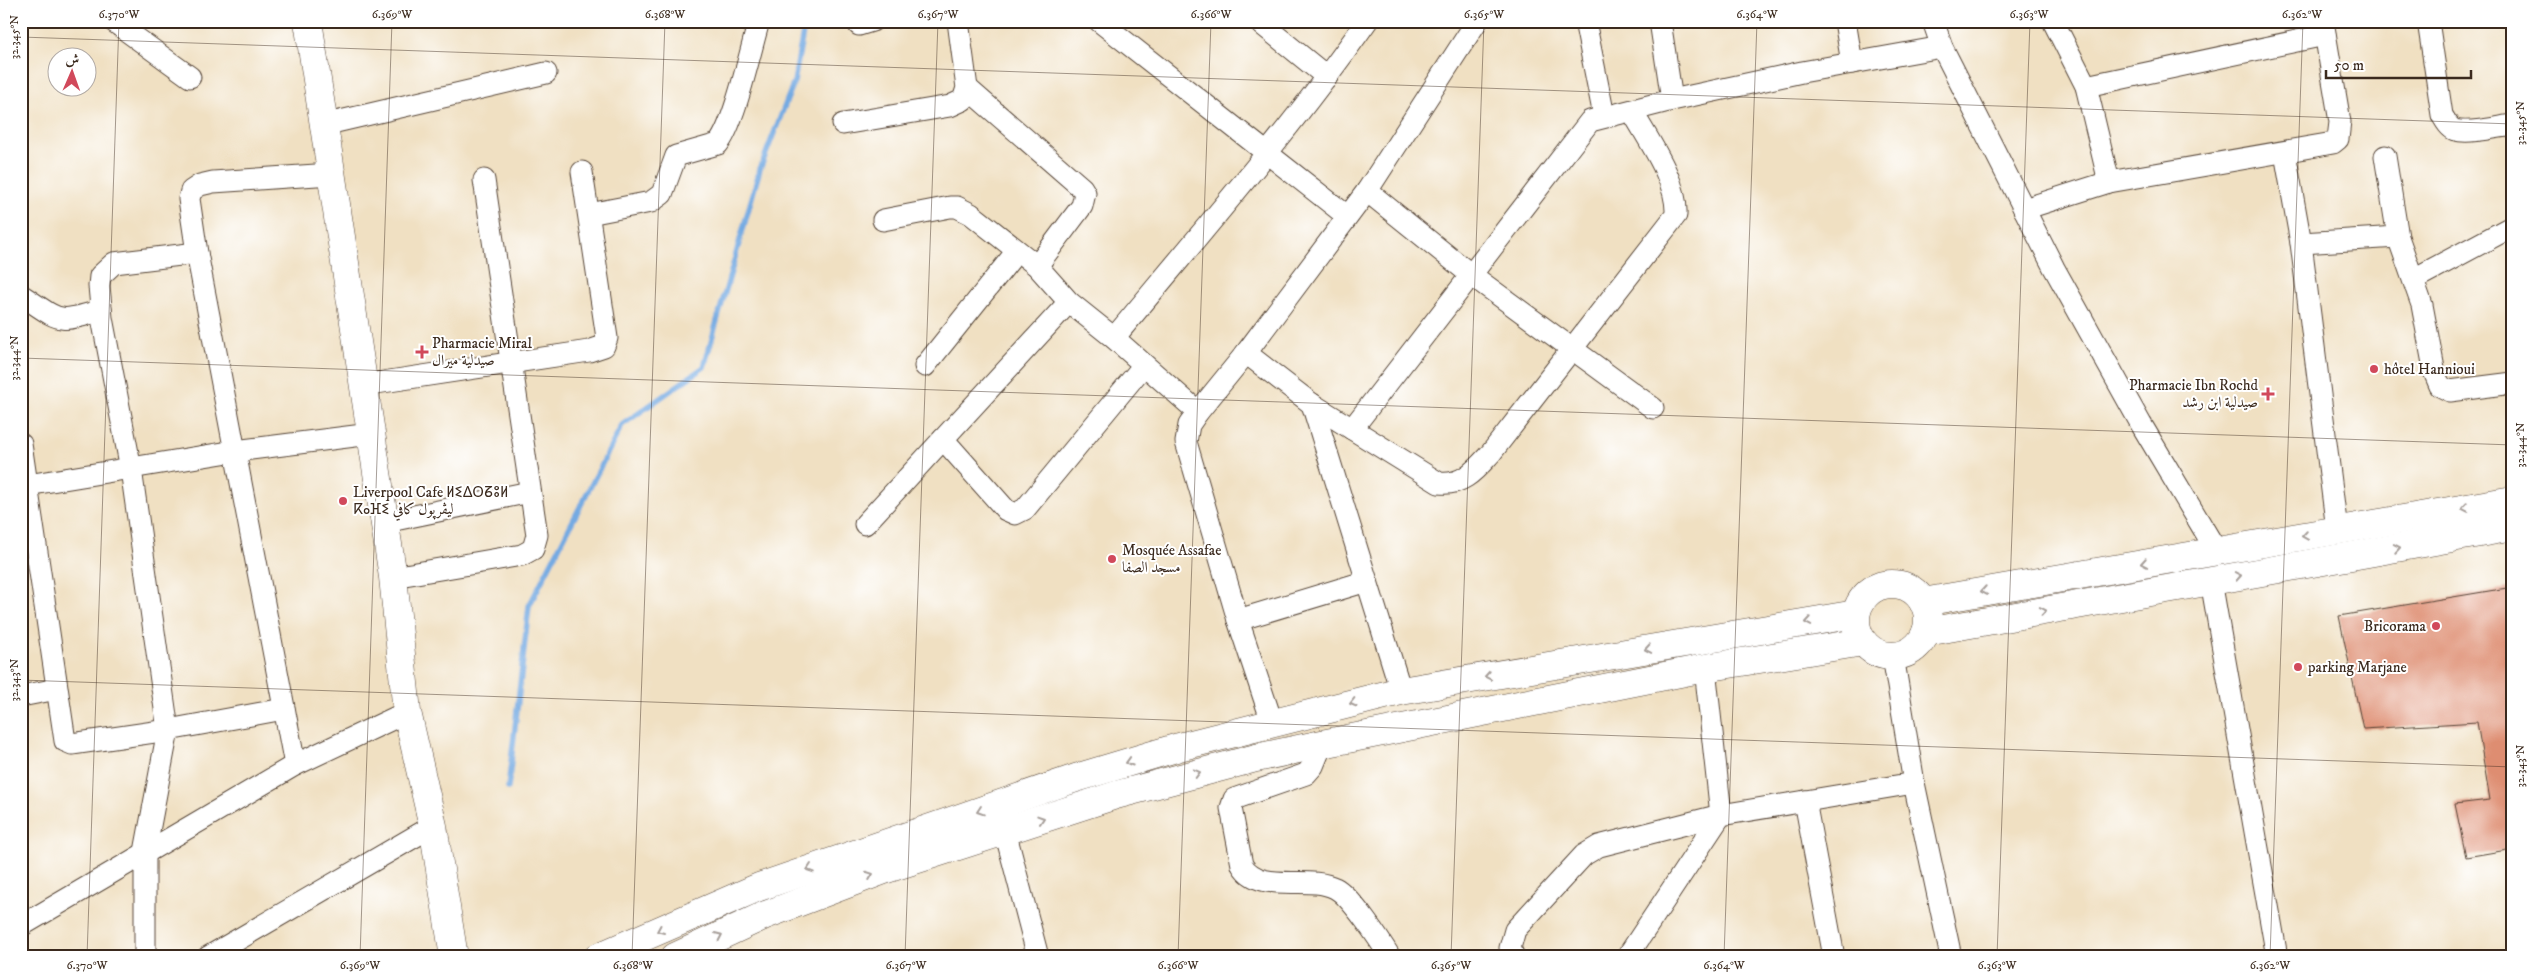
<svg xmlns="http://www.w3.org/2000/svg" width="2534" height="978" font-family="'IM FELL DW Pica',Amiri,'Noto Sans Tifinagh',serif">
	<rect width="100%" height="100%" fill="#fff"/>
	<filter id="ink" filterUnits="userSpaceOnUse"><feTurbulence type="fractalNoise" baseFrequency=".02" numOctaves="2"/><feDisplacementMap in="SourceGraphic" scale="10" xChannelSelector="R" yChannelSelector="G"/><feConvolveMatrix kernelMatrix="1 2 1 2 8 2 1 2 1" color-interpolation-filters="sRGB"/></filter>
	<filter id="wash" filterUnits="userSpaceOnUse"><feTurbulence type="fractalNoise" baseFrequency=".0096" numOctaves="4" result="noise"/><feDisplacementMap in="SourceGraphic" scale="20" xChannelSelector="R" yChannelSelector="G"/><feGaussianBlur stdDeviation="1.12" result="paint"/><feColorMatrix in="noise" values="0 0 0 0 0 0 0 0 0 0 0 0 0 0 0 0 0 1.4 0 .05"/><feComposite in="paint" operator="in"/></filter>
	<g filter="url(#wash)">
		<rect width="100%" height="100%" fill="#f0e0c2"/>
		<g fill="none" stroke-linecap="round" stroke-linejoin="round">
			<polyline stroke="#74aae2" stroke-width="5.5" points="508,788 529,606 622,425 704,367 760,169 794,82 805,21"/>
		</g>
		<g id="blocks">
			<polygon fill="#de8d71" points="2513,587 2513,849 2466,857 2455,804 2490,800 2477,722 2363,729 2339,616"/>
		</g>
	</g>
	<g filter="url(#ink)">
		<use href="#blocks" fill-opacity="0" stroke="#564537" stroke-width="1"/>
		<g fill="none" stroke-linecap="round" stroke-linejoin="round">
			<g stroke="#564537" stroke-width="23">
				<g id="minor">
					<polyline points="113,21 190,77"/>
					<polyline points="1099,21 1347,216"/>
					<polyline points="1258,21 1327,77"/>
					<polyline points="1585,21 1604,116"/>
					<polyline points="1660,21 1672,100 1802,72 1942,47"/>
					<polyline points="1845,21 1852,63"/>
					<polyline points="1933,21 1942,47 2054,268 2141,424 2216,550"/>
					<polyline points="2053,21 2086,86 2109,182"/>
					<path d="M2428,21L2442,115C2445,120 2449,128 2455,130C2469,134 2498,127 2513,125"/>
					<polyline points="859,25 872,21"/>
					<polyline points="2086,86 2325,35"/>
					<polyline points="967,88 1082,188 1085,193 1082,206 1037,266"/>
					<polyline points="843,124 950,106 963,100 967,88 958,21"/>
					<polyline points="323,125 546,73"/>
					<polyline points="2285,153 2301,243 2337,530"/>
					<polyline points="2385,156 2398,237 2422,305 2435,374 2440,386 2450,391 2513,383"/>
					<polyline points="1367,191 1470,274 1653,408"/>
					<polyline points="2024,209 2109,182 2333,143 2338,139 2340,122 2323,21"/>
					<path d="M589,214L651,202L662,194L676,156L718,144C734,126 751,48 759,21"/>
					<polyline points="883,220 950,207 957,207 971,214 1037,266 1069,302 1114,338 1198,412"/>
					<polyline points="2301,243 2398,237"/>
					<polyline points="2414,279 2513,226"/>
					<path d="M21,295C60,320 56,325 101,310"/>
					<path d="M1114,338C1200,234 1289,132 1367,21"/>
					<path d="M1246,353L1312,404L1439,483C1463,486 1476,469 1491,453L1676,215C1678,181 1648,140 1632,111"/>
					<polyline points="925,366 1017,251"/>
					<polyline points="363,385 589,351 604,346 607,338 582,172"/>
					<polyline points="1312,404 1401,691"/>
					<polyline points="1352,429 1590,121 1672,100"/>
					<polyline points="943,439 1006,510 1015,514 1025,509 1144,365"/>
					<polyline points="21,444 65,741 72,744 168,730 131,469 102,318 99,286 100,276 114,263 197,253"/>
					<polyline points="21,486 235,451 371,434"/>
					<polyline points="385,522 530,492"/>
					<polyline points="865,524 1069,302"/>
					<polyline points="393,577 522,555 533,549 537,535 484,180"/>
					<polyline points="2211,581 2277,957"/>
					<polyline points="1238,620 1367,581"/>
					<polyline points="1893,656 1914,783 1951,957"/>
					<polyline points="21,696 57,689"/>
					<polyline points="1272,722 1238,620 1186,442 1189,425 1198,412 1246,353 1367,191 1477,21"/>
					<path d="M1322,744L1313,766L1306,774L1234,799L1231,808L1242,865C1260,895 1308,874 1335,888C1350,895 1381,942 1390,957"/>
					<polyline points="295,765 197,253 189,199 191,191 200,185 213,182 331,174"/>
					<polyline points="1805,801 1834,957"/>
					<polyline points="1005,831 1038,957"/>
					<polyline points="21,926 295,765 407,712"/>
					<polyline points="145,957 145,852 168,730 284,709"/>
					<polyline points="208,957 433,826"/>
					<polyline points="1514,957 1510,948 1515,930 1584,855 1599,846 1721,815 1914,783"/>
					<polyline points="1627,957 1721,815 1705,668"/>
				</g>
			</g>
			<g stroke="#564537" stroke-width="29">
				<polyline id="tertiary" points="308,21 393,577 407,712 433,826 454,957"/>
			</g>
			<g stroke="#564537" stroke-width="29">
				<g id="primary">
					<circle cx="1892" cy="620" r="36"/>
					<polyline points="1923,602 2513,500"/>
					<polyline points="1926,632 2513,527"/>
					<polyline points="598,957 759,887 1076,778 1179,747 1401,691 1856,614"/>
					<polyline points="675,957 763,916 887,869 1116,795 1256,758 1322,744 1705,668 1863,642"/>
				</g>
			</g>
			<use href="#minor" stroke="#fff" stroke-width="21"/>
			<use href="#tertiary" stroke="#fff" stroke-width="28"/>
			<use href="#primary" stroke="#fff" stroke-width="28"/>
		</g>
		<defs><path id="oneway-chevron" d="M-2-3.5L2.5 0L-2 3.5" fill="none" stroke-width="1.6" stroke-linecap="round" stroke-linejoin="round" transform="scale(1.25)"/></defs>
		<g stroke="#a79f9a">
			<use href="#oneway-chevron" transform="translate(2465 508) rotate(170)"/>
			<use href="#oneway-chevron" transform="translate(2305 536) rotate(171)"/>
			<use href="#oneway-chevron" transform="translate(2397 548) rotate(-10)"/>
			<use href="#oneway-chevron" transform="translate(2144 563) rotate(170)"/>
			<use href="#oneway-chevron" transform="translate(2238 576) rotate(-10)"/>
			<use href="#oneway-chevron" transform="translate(1984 591) rotate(170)"/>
			<use href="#oneway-chevron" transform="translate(2043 611) rotate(-10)"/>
			<use href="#oneway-chevron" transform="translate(1808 622) rotate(170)"/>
			<use href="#oneway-chevron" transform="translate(1648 649) rotate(170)"/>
			<use href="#oneway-chevron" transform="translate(1488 676) rotate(170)"/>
			<use href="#oneway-chevron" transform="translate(1353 703) rotate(166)"/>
			<use href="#oneway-chevron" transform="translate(1129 762) rotate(163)"/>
			<use href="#oneway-chevron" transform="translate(1197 773) rotate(-15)"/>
			<use href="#oneway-chevron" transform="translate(980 811) rotate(161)"/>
			<use href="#oneway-chevron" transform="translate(1041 819) rotate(-18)"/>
			<use href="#oneway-chevron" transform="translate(810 869) rotate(161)"/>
			<use href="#oneway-chevron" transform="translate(870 875) rotate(-21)"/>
			<use href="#oneway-chevron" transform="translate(660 930) rotate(156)"/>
			<use href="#oneway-chevron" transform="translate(719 936) rotate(-25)"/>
		</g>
	</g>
	<path fill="none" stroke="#3b2a1e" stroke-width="1" stroke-opacity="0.45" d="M21,37L2513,124M21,358L2513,445M21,680L2513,767M87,957L119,21M360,957L392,21M632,957L665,21M905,957L938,21M1178,957L1211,21M1451,957L1484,21M1724,957L1757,21M1997,957L2030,21M2270,957L2303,21"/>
	<g fill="#d1495b" stroke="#fff" stroke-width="2">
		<path d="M419.5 344.5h5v5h5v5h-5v5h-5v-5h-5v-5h5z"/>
		<circle cx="2374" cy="369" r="5"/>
		<path d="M2265.5 386.5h5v5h5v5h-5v5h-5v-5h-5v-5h5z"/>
		<circle cx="343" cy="501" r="5"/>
		<circle cx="1112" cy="559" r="5"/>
		<circle cx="2436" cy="626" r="5"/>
		<circle cx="2298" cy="667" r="5"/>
	</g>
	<g text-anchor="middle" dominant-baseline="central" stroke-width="4" stroke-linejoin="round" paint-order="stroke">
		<g font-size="15" fill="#3b2a1e" stroke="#fff" text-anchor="start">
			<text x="432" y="343">Pharmacie Miral<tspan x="432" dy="17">صيدلية ميرال</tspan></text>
			<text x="2384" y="369">hôtel Hannioui</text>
			<text x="2258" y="385" text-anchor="end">Pharmacie Ibn Rochd<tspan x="2258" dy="17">صيدلية ابن رشد</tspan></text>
			<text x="353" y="492">Liverpool Cafe ⵍⵉⵠⵔⵒⵓⵍ<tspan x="353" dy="17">ⴽⴰⴼⵉ ليڤرپول كافي</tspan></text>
			<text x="1122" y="550">Mosquée Assafae<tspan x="1122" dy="17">مسجد الصفا</tspan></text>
			<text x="2426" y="626" text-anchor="end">Bricorama</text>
			<text x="2308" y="667">parking Marjane</text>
		</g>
	</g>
	<rect width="2534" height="978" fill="none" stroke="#fff" stroke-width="55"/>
	<g transform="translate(72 72) rotate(2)"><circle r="24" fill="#ffffff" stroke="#b1aaa5"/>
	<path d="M0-4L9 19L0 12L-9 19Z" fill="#d1495b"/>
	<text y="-8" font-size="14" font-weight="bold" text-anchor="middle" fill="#3b2a1e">ش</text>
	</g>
	<path d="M2326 70v8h145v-8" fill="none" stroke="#3b2a1e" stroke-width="2.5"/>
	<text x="2334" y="70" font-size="15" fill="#3b2a1e" stroke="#ffffff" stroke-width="4" paint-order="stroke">50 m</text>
	<rect x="28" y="28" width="2478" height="922" fill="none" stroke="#3b2a1e" stroke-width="2"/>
	<g font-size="12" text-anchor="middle" fill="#3b2a1e">
		<text x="119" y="18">6.370°W</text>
		<text x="392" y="18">6.369°W</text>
		<text x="665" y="18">6.368°W</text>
		<text x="938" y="18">6.367°W</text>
		<text x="1211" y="18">6.366°W</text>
		<text x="1484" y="18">6.365°W</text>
		<text x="1757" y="18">6.364°W</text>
		<text x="2029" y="18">6.363°W</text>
		<text x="2302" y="18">6.362°W</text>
		<text transform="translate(14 37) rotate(-90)" y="4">32.345°N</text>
		<text transform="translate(2520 123) rotate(-90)" y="4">32.345°N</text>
		<text transform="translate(14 358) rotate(-90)" y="4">32.344°N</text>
		<text transform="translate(2520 445) rotate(-90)" y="4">32.344°N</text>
		<text transform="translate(14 680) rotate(-90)" y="4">32.343°N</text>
		<text transform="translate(2520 766) rotate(-90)" y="4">32.343°N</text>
		<text x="87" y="969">6.370°W</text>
		<text x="360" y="969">6.369°W</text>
		<text x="633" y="969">6.368°W</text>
		<text x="906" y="969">6.367°W</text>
		<text x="1178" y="969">6.366°W</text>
		<text x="1451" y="969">6.365°W</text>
		<text x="1724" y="969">6.364°W</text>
		<text x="1997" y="969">6.363°W</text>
		<text x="2270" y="969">6.362°W</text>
	</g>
</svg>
